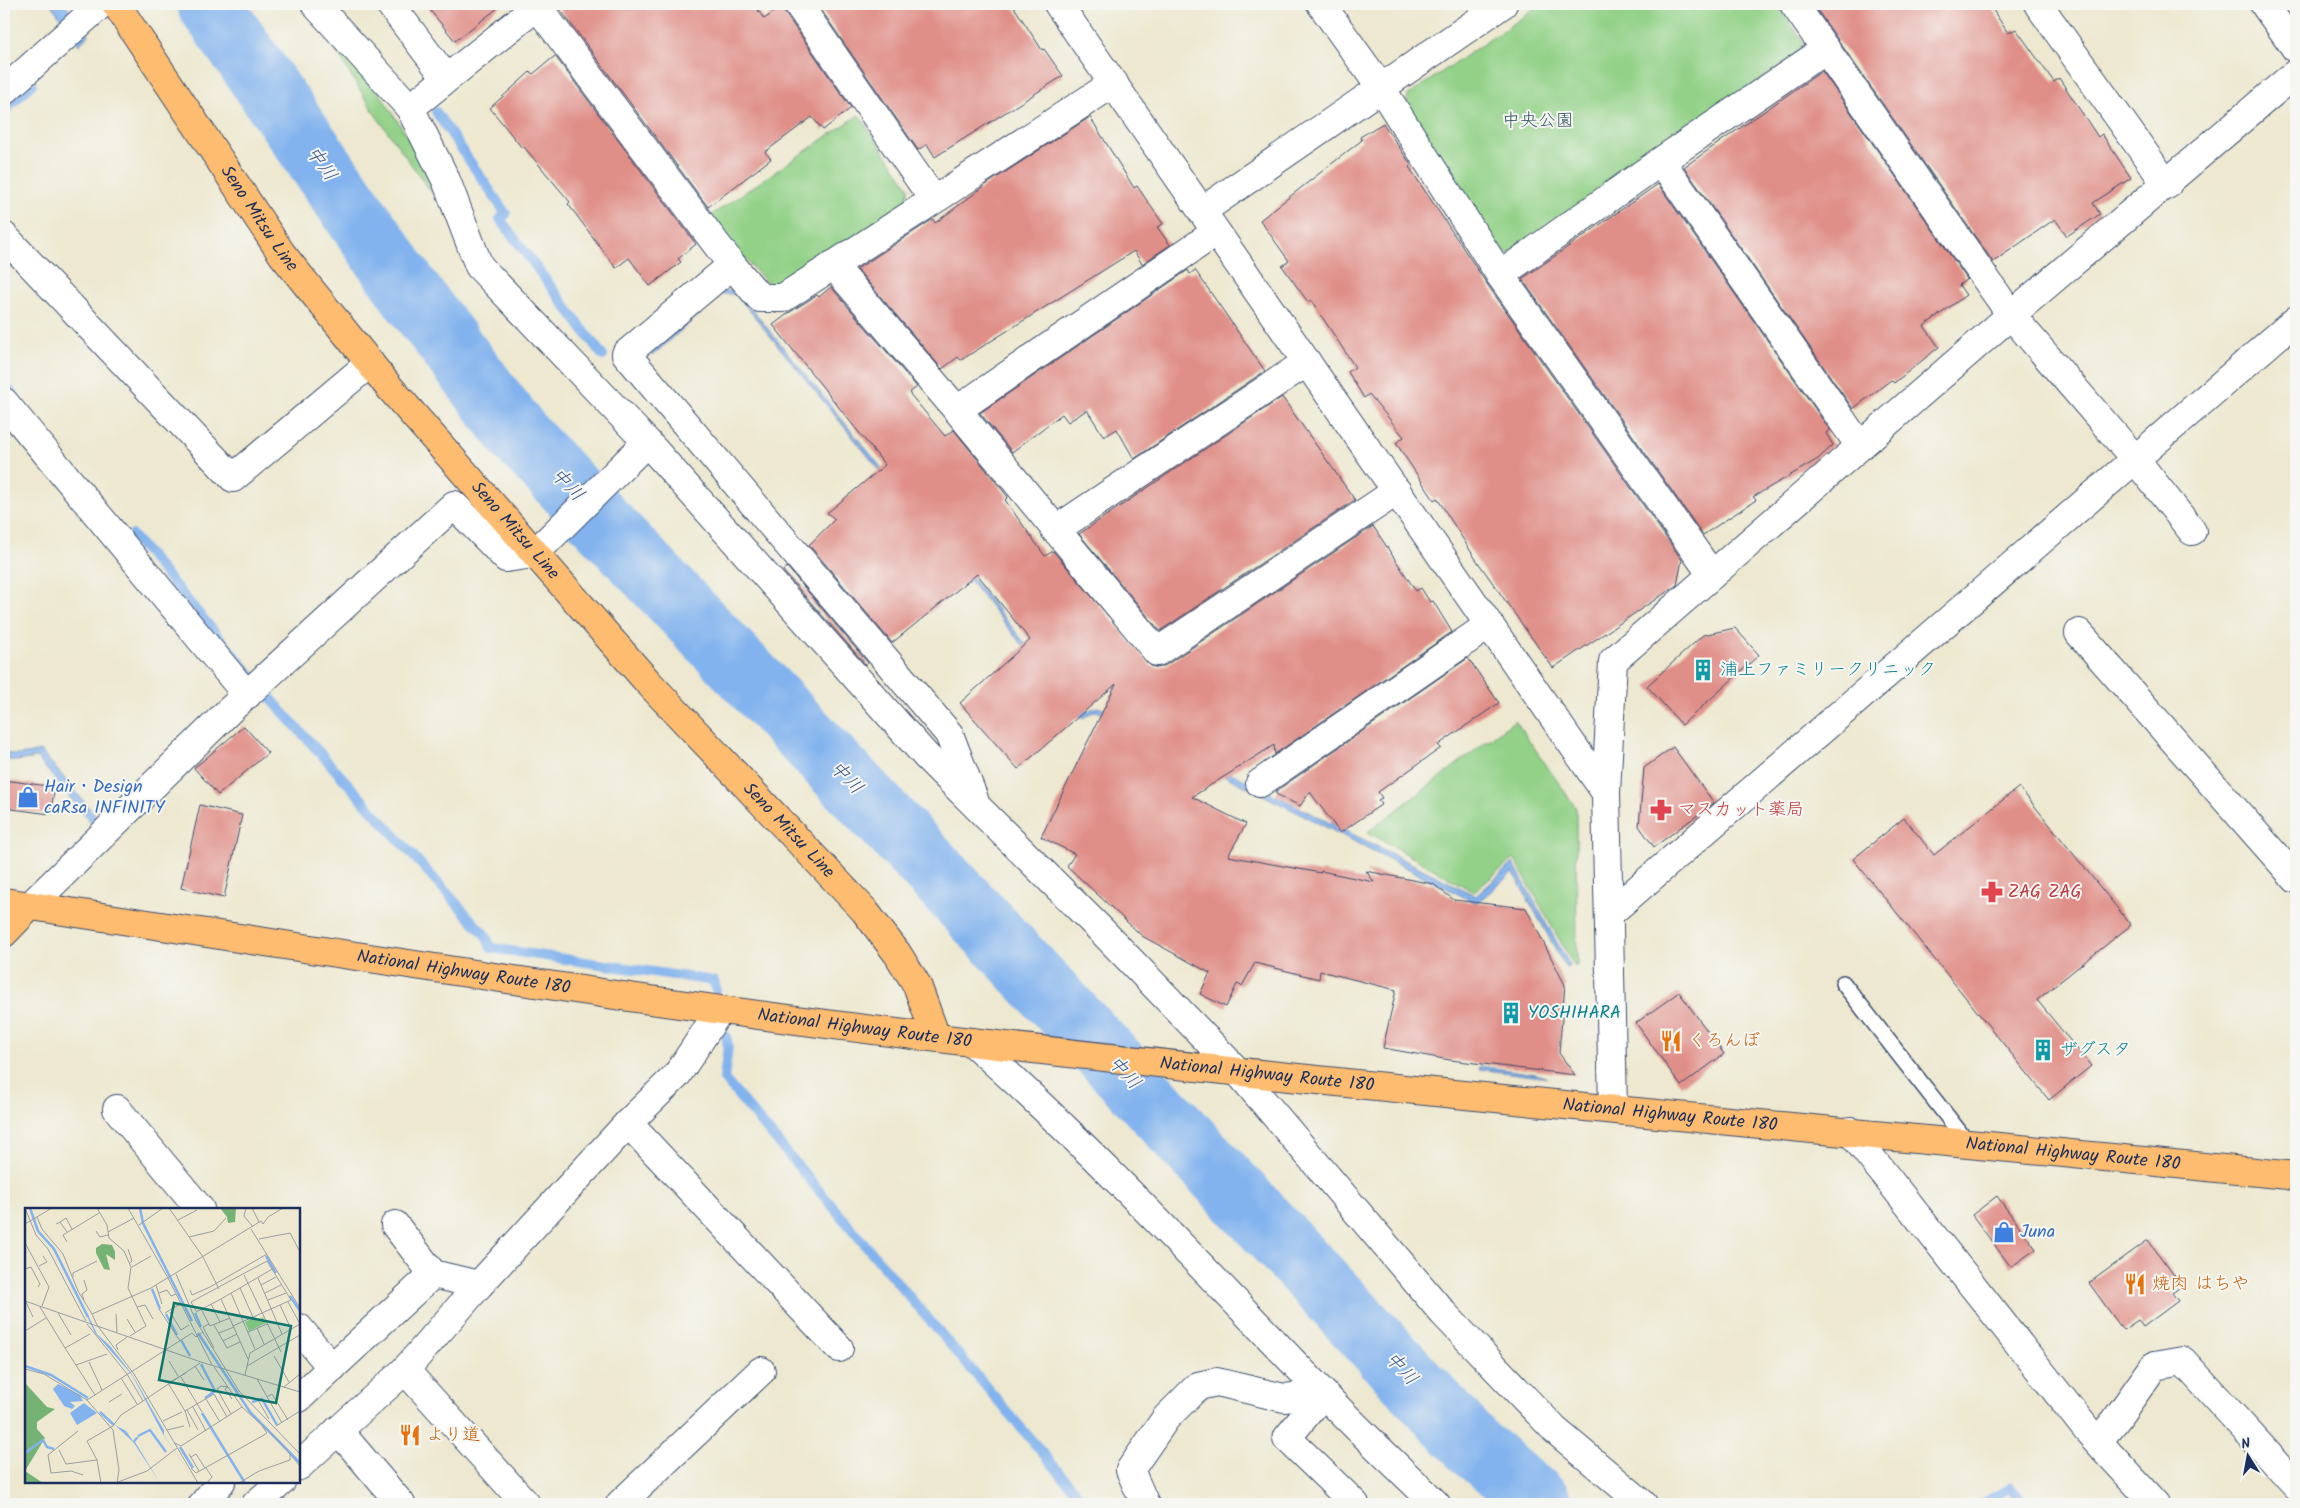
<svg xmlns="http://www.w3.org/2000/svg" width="2300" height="1508" font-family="Kalam,'Klee One',sans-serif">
	<rect width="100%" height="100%" fill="#f6f6f2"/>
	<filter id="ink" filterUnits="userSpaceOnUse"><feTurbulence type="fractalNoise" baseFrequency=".02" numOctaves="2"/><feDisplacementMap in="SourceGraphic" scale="10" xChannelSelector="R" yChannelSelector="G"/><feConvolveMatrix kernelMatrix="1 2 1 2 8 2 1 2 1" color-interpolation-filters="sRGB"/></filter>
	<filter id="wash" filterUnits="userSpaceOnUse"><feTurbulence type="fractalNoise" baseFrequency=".0096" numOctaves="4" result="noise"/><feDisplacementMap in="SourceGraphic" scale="20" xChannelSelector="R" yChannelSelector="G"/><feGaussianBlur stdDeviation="1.12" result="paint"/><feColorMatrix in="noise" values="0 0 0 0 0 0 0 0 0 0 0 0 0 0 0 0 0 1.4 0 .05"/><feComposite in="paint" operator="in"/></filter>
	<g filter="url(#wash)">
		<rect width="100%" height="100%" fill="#ede8cf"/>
		<g fill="#92d187" stroke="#568072">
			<polygon points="1542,4 1625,4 1632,13 1645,4 1777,4 1803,41 1798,53 1513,255 1498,250 1405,115 1408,95"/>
			<polygon points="327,37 368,75 440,187 452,221 377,117"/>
			<polygon points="859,115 909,188 905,205 782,285 770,286 732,245 710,216"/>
			<polygon points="1515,720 1576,808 1577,966 1574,966 1514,858 1474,892 1368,832"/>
		</g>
		<g fill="#82b3ee" stroke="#4e71a6">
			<polygon points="51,4 64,4 89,35 79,45"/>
			<polygon points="721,290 737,291 1082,713 1097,707 1101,708 1476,896 1513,863 1570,966 1566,968 1513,872 1478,902 1472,901 1099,712 1095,711 1083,718 1080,716 736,294 722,294 652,356 650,354"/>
			<path d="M4,750C14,759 29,753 41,751L101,822L99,832L37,758L16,761L5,759Z"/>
			<polygon points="1480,1066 1537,1074 1548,1078 1479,1069"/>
		</g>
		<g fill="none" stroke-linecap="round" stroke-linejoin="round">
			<g stroke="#82b3ee" stroke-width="10">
				<polyline points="4,111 32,84"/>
				<polyline points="436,112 506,214 500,219 603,356"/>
				<polyline points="4,384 16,398"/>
				<polyline points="132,535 280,709 486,936 491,948 714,981 716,989"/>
				<polyline points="726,1036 728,1046 724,1079 1086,1504"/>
				<polyline points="1982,1504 2010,1488 2024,1504"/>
			</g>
			<polyline stroke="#82b3ee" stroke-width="64" points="209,4 413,297 521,438 940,877 1472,1445 1541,1504"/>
		</g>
		<g id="blocks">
			<g fill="#e08f88">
				<polygon points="425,4 503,4 455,41"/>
				<polygon points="556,4 754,4 764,19 783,6 785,13 851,108 823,130 812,117 765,152 771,159 708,207"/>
				<polygon points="817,4 1012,4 1042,50 1044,49 1063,76 935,157 927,144 918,150"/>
				<polygon points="1813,4 1989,4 2008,33 2016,29 2054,82 2059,78 2098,137 2102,134 2131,178 2093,203 2100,214 2067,236 2055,219 1993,262"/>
				<polygon points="555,56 696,244 678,259 681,262 650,286 629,258 616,268 568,204 570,202 524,147 522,148 490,108 530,72 533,74"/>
				<polygon points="1822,71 1967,279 1959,285 1966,295 1924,326 1939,347 1894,383 1891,380 1853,409 1684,167"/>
				<polygon points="1090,117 1134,188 1137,186 1163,224 1157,227 1170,245 1142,264 1134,251 961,360 958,357 942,369 857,269 933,219 935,223 990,182"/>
				<polygon points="1383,123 1411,165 1409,167 1487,284 1682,560 1677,585 1674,587 1553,668 1475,558 1437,498 1434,500 1396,443 1404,437 1369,394 1364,398 1348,372 1355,367 1311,300 1308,302 1282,266 1289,261 1260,220 1362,140 1360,137"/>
				<polygon points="1658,184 1830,430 1826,433 1833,445 1818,459 1753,497 1756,500 1703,535 1522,279"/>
				<polygon points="1188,270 1190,274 1195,270 1265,371 1134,459 1117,429 1104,437 1087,410 1068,422 1062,414 1012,452 980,413"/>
				<polygon points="831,287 917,387 909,393 945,436 954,430 1008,497 1005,500 1045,556 1053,551 1151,666 1158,668 1166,665 1373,526 1416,591 1421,588 1430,602 1433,601 1452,632 1275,754 1274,745 1192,797 1246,824 1228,856 1321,873 1321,871 1374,882 1366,871 1433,884 1454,900 1526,908 1565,985 1559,1053 1575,1075 1450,1060 1383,1048 1396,990 1320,971 1319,979 1255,963 1242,986 1237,984 1226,1007 1200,994 1210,973 1142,936 1067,866 1075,854 1041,837 1116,684 1018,769 960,703 1030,640 977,574 892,643 809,545 835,519 827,513 885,465 773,325 790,312 817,295 819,297"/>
				<polygon points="1282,397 1355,500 1160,631 1079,534"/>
				<polygon points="787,567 868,663 866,665 783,571"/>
				<polygon points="1735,628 1759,655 1682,725 1647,686 1703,635"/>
				<polygon points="1468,658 1499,703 1438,745 1441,748 1378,792 1382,798 1378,800 1382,804 1340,833 1310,792 1300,806 1276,794 1276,791"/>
				<polygon points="244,726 268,753 218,795 194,768"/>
				<polygon points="1673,747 1714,803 1654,847 1639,826 1644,768"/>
				<polygon points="4,780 55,787 50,814 4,808"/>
				<polygon points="2019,787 2131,925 2037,1000 2091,1066 2049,1100 1853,859 1904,818 1934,855"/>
				<polygon points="200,805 242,815 224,898 181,888"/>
				<polygon points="1679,992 1724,1054 1681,1086 1636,1023"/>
				<polygon points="1997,1196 2036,1249 2011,1267 1972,1215"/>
				<polygon points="2148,1240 2182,1286 2172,1293 2178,1301 2143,1327 2138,1320 2123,1330 2089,1283"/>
			</g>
		</g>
	</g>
	<g filter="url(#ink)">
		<use href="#blocks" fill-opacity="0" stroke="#3a4b6f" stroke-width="1"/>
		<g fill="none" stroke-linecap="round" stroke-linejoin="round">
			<g stroke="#3a4b6f" stroke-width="18">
				<polyline id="service" points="1843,983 1968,1143"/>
			</g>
			<g stroke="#3a4b6f" stroke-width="30">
				<g id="minor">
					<polyline points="315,4 410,108 446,180 479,266 647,442 926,756 1102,931 1239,1073 1443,1313 1555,1430 1643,1504"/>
					<polyline points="390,4 446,78"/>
					<polyline points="798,4 933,199"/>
					<polyline points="1058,4 1606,793"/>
					<polyline points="1321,4 1381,88 1500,275 1712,575"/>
					<polyline points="1794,4 2011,315 2135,459 2192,531"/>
					<polyline points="2038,4 2167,185"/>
					<polyline points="2264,4 2296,49"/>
					<polyline points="537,6 732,265 760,298 783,298 1114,83"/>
					<polyline points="4,91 101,4"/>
					<polyline points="410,108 540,4"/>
					<polyline points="1661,161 1860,446"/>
					<polyline points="1202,211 1503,4"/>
					<polyline points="4,236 233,478 370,363"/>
					<polyline points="732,265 626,354 949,734 974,799"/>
					<polyline points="833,265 957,410 1157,652 1397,491"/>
					<polyline points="1500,275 1661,161 1826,49"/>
					<polyline points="4,402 247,695"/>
					<polyline points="957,410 1216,232"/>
					<polyline points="1055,530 1307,362"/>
					<polyline points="2079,633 2296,879"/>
					<polyline points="1260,783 1489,625"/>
					<polyline points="30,906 231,709 454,505 506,558 534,554 647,442"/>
					<polyline points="1609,914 2296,320"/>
					<path d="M972,1042C1096,1152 1208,1274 1323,1393C1359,1431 1398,1467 1436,1504"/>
					<polyline points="1613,1108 1606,793 1613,661 2011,315 2296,73"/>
					<polyline points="117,1109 200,1209"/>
					<polyline points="628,1123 839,1348"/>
					<polyline points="1850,1131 2087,1430 2155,1504"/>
					<polyline points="395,1225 433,1274"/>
					<polyline points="299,1328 332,1368"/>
					<polyline points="405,1370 526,1504"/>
					<polyline points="1323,1394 1287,1438 1355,1504"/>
					<polyline points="299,1398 433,1274 479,1285"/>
					<polyline points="338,1430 401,1504"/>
					<polyline points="2098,1441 2115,1421 2154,1366 2183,1361 2296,1485"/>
					<polyline points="299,1466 405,1370 479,1285 628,1123 677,1075 720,1010"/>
					<polyline points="203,1504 221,1482"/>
					<polyline points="256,1504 281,1482"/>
					<polyline points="620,1504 761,1371"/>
					<polyline points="1145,1504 1130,1470 1166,1418 1198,1386 1217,1382 1284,1398 1323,1394"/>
				</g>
			</g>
			<g stroke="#3a4b6f" stroke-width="30">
				<g id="primary">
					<path id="s1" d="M116,4L282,254L390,388L647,681L864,910L897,953L917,985L936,1037"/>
					<polyline points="4,933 30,906"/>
				</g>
			</g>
			<g stroke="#3a4b6f" stroke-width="30">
				<g id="trunk">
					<path id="s2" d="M4,902C329,951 653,1005 980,1043C1418,1094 1857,1132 2296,1176"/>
				</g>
			</g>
			<use href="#service" stroke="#fff" stroke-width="15"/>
			<use href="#minor" stroke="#fff" stroke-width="28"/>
			<use href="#primary" stroke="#fdbc6f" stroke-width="28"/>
			<use href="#trunk" stroke="#fdbc6f" stroke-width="28"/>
		</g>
	</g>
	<defs>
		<g id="building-bare" transform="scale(1.725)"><path d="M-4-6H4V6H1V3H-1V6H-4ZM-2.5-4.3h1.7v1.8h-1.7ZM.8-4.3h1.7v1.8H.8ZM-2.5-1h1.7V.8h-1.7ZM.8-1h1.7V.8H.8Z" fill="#0f9aa8" stroke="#f6f6f2" stroke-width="2.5" paint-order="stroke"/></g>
		<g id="shop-bare" transform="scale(1.725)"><path d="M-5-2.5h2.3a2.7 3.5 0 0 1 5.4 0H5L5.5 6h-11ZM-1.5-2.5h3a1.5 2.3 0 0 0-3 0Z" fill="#3f7fe0" stroke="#f6f6f2" stroke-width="2.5" paint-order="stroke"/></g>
		<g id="pharmacy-bare" transform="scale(1.725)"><path d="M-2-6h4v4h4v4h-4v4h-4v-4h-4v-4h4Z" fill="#e0444e" stroke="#f6f6f2" stroke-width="2.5" paint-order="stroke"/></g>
		<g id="restaurant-bare" transform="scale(1.725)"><path d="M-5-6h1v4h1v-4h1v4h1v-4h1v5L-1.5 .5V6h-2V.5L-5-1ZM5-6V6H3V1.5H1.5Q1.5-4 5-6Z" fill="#e8710a" stroke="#f6f6f2" stroke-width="2.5" paint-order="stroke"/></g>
	</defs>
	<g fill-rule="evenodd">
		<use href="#building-bare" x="1703" y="670"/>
		<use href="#shop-bare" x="28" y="797"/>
		<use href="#pharmacy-bare" x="1661" y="810"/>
		<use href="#pharmacy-bare" x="1992" y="892"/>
		<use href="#building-bare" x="1511" y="1013"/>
		<use href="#restaurant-bare" x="1671" y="1041"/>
		<use href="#building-bare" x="2043" y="1050"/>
		<use href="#shop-bare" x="2004" y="1232"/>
		<use href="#restaurant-bare" x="2135" y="1284"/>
		<use href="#restaurant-bare" x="410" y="1435"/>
	</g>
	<g text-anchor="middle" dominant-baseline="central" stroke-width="4" stroke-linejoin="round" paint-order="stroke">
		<g font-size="18" fill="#395868" stroke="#f6f6f2">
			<text x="1538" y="121">中央公園</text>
		</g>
		<g font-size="18" fill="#1b2f5e" stroke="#f6f6f2">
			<text stroke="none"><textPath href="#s1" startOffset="258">Seno Mitsu Line</textPath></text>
			<text stroke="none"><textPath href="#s1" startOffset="662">Seno Mitsu Line</textPath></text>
			<text stroke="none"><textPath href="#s1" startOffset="1068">Seno Mitsu Line</textPath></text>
			<text stroke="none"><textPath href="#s2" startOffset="465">National Highway Route 180</textPath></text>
			<text stroke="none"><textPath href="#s2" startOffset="870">National Highway Route 180</textPath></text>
			<text stroke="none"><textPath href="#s2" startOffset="1275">National Highway Route 180</textPath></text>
			<text stroke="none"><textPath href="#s2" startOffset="1680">National Highway Route 180</textPath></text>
			<text stroke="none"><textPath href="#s2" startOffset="2085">National Highway Route 180</textPath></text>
		</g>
		<g font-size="18" fill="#0d838f" stroke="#f6f6f2" text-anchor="start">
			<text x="1720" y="670">浦上ファミリークリニック</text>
			<text x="1528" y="1013">YOSHIHARA</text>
			<text x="2060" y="1050">ザグスタ</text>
		</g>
		<g font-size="18" fill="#366cbe" stroke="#f6f6f2" text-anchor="start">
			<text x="44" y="787">Hair・Design<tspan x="44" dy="21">caRsa INFINITY</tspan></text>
			<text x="2020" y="1232">Juna</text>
		</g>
		<g font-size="18" fill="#be3a42" stroke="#f6f6f2" text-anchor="start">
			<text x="1678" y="810">マスカット薬局</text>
			<text x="2008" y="892">ZAG ZAG</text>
		</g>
		<g font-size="18" fill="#c56008" stroke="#f6f6f2" text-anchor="start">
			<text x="1688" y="1041">くろんぼ</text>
			<text x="2152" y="1284">焼肉 はちや</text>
			<text x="426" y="1435">より道</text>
		</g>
		<g font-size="19" font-style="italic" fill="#3a5789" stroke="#f6f6f2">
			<text transform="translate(321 164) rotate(55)">中川</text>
			<text transform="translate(567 485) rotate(46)">中川</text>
			<text transform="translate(846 778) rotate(46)">中川</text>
			<text transform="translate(1124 1073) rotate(47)">中川</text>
			<text transform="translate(1401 1369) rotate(47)">中川</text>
		</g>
	</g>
	<g transform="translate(25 1208)">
		<rect width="275" height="275" fill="#ede8cf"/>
		<path d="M231,109L232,112L238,109L241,115L224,123L220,114Z" fill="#92d187"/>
		<path d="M195,0H211L210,14L203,15L202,9ZM77,36L87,37L90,44V52L81,46L85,62L79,61L71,45V40ZM0,175L22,199L30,201L12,214V221L20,230L0,263L18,275H0Z" fill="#75b374"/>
		<path d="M61,106L64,109L72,126L85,138L107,166L133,212L139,222V227L171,275L138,226L107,167L70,125ZM33,176L55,187L58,193L45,194L50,198L47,201L39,198L28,181ZM59,195L72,205L52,217L45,205ZM90,217L101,223L108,233L111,229H114L110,234L135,275L109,235Z" fill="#82b3ee"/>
		<path fill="none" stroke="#82b3ee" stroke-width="2.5" d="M5,0L13,23L29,41L63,109M115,0L118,15L167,113M241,48L251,65M127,81L135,101M265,88L275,103M170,105L176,119M141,106L152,127M173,125L225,204L275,255M156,132L165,148M176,156L190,183L180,190M0,158L26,167L63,190M227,194L237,191L252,217M75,204L89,217M177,205L220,275M113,228L125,222L141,244M155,239L168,260M0,245L18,232L22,239L29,241"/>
		<path fill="none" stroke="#999ea2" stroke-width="1" d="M0,0L11,27L23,41L61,113M72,0L82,17L84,30L99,43L106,59L103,80L121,118L105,128M103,0L143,70L187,157M144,0L178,49L194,81M221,0L219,8L228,19M227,0L234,14M12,9L17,21L38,46L53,83L67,106M153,12L172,2M35,14L41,10L47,21M0,16L27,0M31,16L35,14L42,24M114,17L138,0M226,21L275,100M71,23L75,29L83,27M83,24L109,10M164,29L189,23L201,10M234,31L265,25L275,44M42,34L38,27L74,5M0,35L24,79L17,98M103,41L107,53L105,55M14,58L22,54L18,48M107,59L126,48M0,61L6,59L15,76L13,79M151,66L171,113L214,183L275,246M219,67L256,144M48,69V65L72,53M233,70L257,126M131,77L137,96M236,77L251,69M215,80L228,109M165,82L167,87L185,79L242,46M134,85L142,82L146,88L151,86M206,85L230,141M240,85L256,77M59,92L57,86L62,82L59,72M243,92L261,85M0,93L176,154L275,184M1,94L8,109M263,94L275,116M186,96L195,114M255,97L266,121M15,99L40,140L65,126M112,99L120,97L128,111M134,101L155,133M176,101L185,118L205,110M171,103L166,94L242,53L266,92L208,118M145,104L156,122L164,117M171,104L196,91M33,105L46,127M140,105L155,96M91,106L92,124M102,111L110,124M62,116L102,166L118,193L175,155M184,116L178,119L189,140M189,117L202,140L215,134M232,120L239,136M0,123L21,110M223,124L242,116M194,125L209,119M198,133L212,126M40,140L70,187M142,141L167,125L171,129L178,124M93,142L91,137L102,129M249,148L264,174M223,151L196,91L249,60M144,153L153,168M64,154L77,182M51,157L82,146M170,158L179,172M222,158L275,127M189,159L217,199L253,232L275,258M0,161L19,166L62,192M161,165L143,175L160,203L165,219M220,167L225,145L275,116M156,169L177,204M96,170L112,196M232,171L257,215M259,179L275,166M242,189L247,186L263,212M181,191L195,214M233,192L244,211M84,194L97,186M168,199L181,223M162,202L173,222M160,203L189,186L202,209M206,206L192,181L196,178L203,179L200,181L207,191M138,213L157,204M251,218L275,203M142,222L159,218M53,223L23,247L26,265L46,263L58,267M62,233L72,252L76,275M62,233L88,218L96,207L118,193M150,235L156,238L217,199M34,242L41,256L72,252M164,246L174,263M166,249L171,246L180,260M166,260L171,265L239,227L242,225L237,218M181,260L187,269L182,275M93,274L122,263L152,240M92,275L94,262L88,222L62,192L142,141M173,275L109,166L72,117L67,106L126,80L236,13L238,16L243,9L258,0M214,275L234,263L265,252V246"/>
		<path fill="#0f766e" fill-opacity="0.15" stroke="#0f766e" stroke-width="2.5" d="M149,95L266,118L251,195L134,172Z"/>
		<rect width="275" height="275" fill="none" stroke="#1b2f5e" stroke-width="2.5"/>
	</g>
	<rect width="2300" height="1508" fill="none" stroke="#f6f6f2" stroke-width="20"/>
	<g transform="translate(2248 1456) rotate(349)" stroke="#f6f6f2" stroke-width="4" paint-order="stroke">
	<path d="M0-4L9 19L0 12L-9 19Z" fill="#1b2f5e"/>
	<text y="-8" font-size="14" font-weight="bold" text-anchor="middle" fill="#1b2f5e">N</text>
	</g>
</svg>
